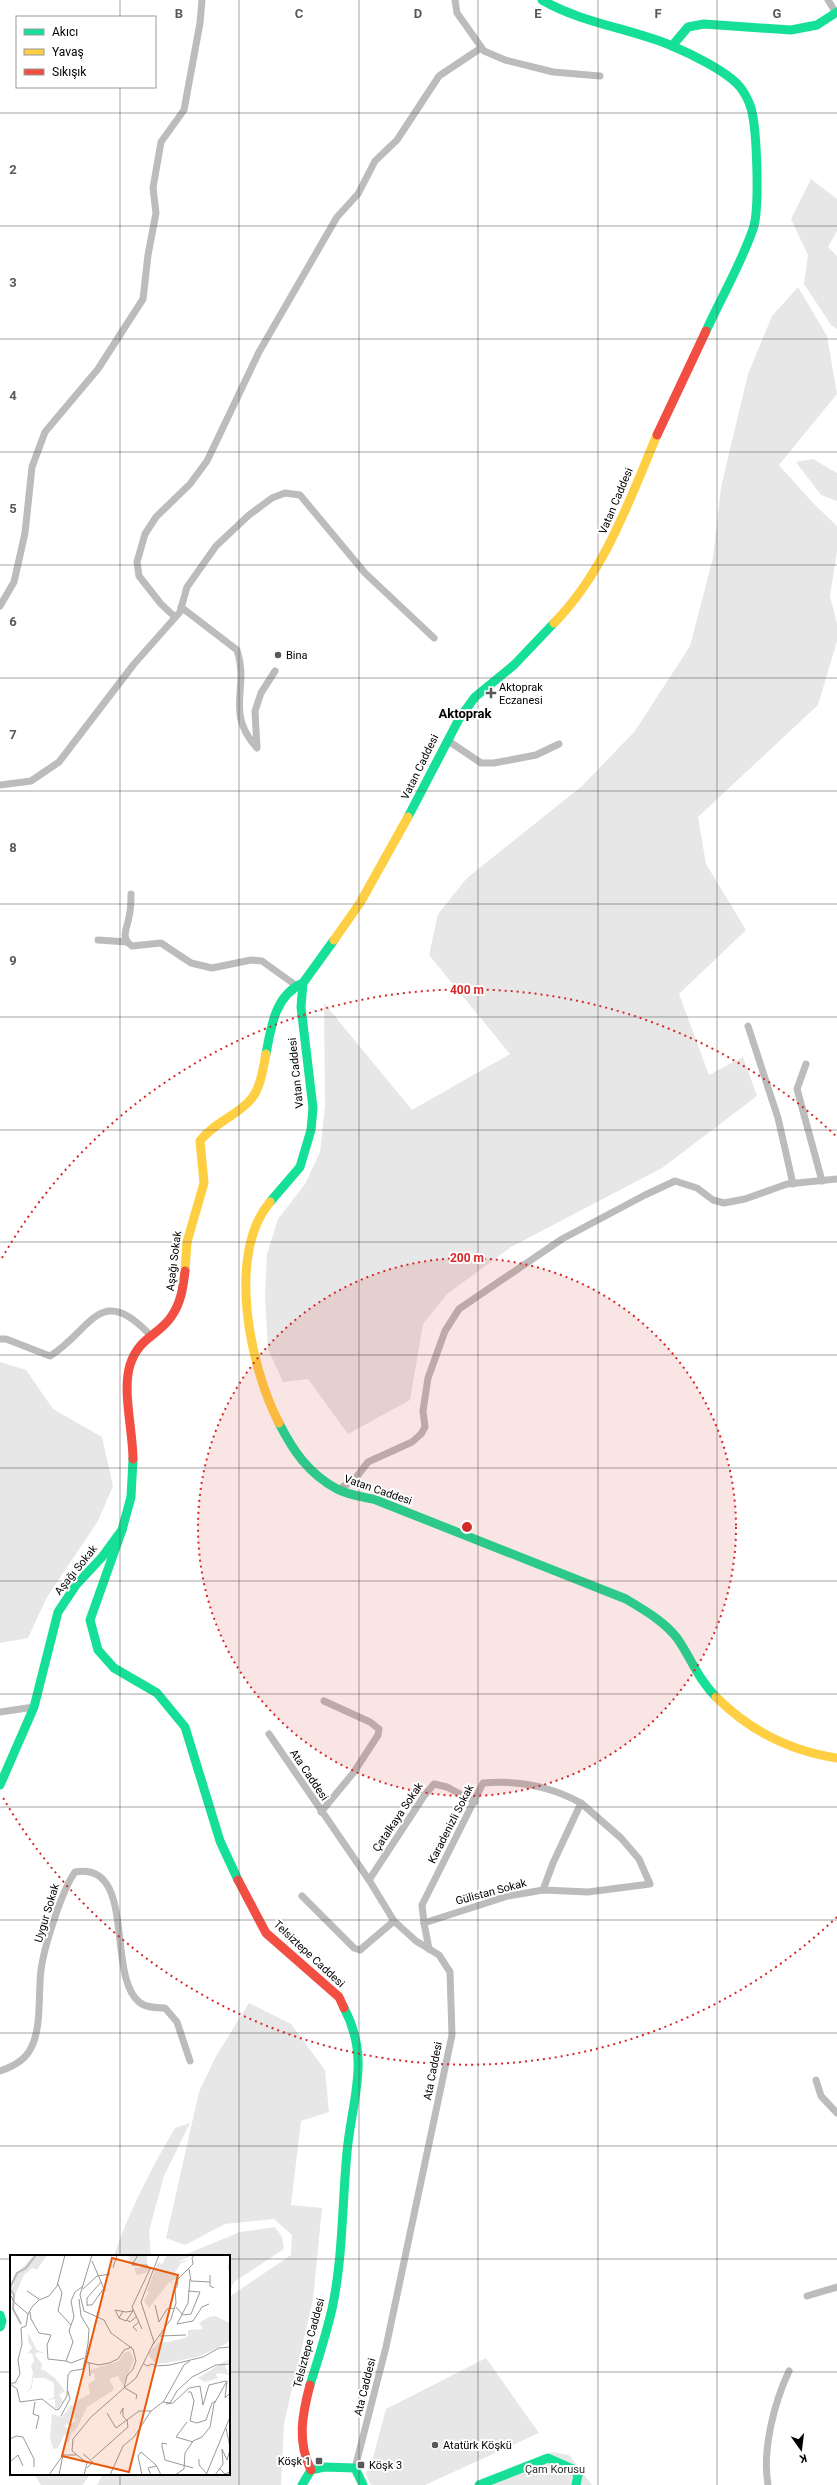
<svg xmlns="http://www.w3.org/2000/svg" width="837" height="2485" font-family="Roboto,sans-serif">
	<rect width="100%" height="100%" fill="#fff"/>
	<g fill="#e7e7e7">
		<polygon points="811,179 837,199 837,231 828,247 837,256 837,329 831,325 804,284 808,255 791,219"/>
		<polygon points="798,287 827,336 837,394 779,465 812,502 837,526 837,551 830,596 837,624 837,641 818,705 698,817 706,864 746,930 679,994 709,1075 743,1057 757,1096 662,1168 511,1247 447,1294 423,1324 410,1400 348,1434 308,1379 283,1382 268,1349 265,1296 267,1254 278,1219 305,1184 320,1152 325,1106 324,1003 412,1110 510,1054 429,955 438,914 467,878 582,786 635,731 690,646 713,558 721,487 748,374 772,316"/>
		<polygon points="813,459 837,473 837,501 821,495 796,462"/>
		<polygon points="0,1362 26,1370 53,1409 102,1437 113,1486 98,1521 47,1597 28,1638 0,1643"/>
		<polygon points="249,2003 291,2024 325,2070 329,2112 301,2121 291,2205 322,2208 313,2300 284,2423 281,2485 97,2485 103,2474 229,2474 229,2299 232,2295 291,2255 292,2235 274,2219 225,2224 185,2245 166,2238 199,2092 215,2058"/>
		<path d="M190,2123L164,2176L149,2231L151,2256H114C129,2211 151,2169 175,2128Z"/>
		<polygon points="275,2227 282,2237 284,2249 234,2282 229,2292 229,2256 182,2256 240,2232"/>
		<polygon points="486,2358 539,2433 425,2485 371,2485 366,2474 372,2461 386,2409"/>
		<polygon points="552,2452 569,2455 592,2485 480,2485"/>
		<polygon points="34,2474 90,2474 83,2485 41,2485"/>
	</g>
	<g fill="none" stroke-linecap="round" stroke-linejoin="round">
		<g stroke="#bcbcbc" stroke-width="7">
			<polyline points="455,0 457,13 484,51 505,60 553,72 600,76"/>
			<polyline points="828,0 836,13"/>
			<polyline points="0,606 14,582 25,533 32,467 45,432 98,369 143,299 148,255 156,213 153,188 161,142 184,110 200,23 202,0"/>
			<path d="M181,607L237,650C250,689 224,711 257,748L255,711L261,693L275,671"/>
			<polyline points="175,617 161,604 139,576 137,562 145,534 156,517 190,484 207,461 259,352 337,217 358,194 375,161 397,140 439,76 481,48"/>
			<polyline points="447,740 481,763 494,763 536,755 559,744"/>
			<polyline points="0,785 31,781 59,762 134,664 180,612 187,587 216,546 249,515 272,498 285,493 300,495 365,573 434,638"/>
			<path d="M131,894C131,901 131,909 129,917C127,929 120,938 132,946L161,943L191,963L212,968L251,960L262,961L294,984"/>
			<polyline points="98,940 127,942"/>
			<polyline points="748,1026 778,1118 793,1184"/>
			<polyline points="806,1064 797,1089 822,1181"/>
			<path d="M0,1339H6L50,1356C91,1331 100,1281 150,1335"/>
			<polyline points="338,1490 355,1479 368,1462 412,1442 421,1434 425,1427 423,1411 428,1378 445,1331 459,1309 562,1239 645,1195 675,1181 697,1188 713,1200 724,1203 745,1199 787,1184 837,1179"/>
			<polyline points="0,1712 34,1707"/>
			<polyline points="269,1734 369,1880 394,1921 416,1941 439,1955 450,1972 452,2035 386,2347 355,2468"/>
			<polyline points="321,1812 354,1772 378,1735 379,1729 370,1722 324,1701"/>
			<polyline points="369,1880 424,1796 434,1784 447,1787 475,1802"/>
			<polyline points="302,1896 354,1948 360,1950 394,1921"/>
			<path d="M424,1923L422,1905L483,1783C518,1780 550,1786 581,1803L553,1863L543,1890"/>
			<polyline points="429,1949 424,1923 508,1896 543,1890 588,1892 650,1884 639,1859 621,1838 581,1803"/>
			<path d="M0,2071C12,2067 25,2061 31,2048C42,2027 38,1993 41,1970C44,1947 62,1890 75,1872C137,1861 106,1975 139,2002C146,2008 157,2008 165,2008L177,2022L190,2061"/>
			<polyline points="816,2080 821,2096 837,2113"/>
			<polyline points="807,2296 837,2287"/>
			<path d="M768,2485C762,2450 774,2403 789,2371"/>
		</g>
		<g stroke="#16e098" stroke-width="9">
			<path d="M542,0C582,23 628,28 670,45C689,53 727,71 740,87C744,92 749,102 751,108C757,129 760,210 753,229C741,264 721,298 706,331"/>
			<polyline points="672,46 688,27 704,24 791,30 817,25 837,12"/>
			<polyline points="408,817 459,719 475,697 514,665 554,623"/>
			<path d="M266,1054C271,1027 275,995 303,983"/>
			<polyline points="270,1202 300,1167 311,1130 313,1108 301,1007 303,983 334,940"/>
			<path d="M279,1423C293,1451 309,1474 337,1489C348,1495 364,1497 376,1500L626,1599C644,1610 664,1621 677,1638C691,1658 698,1679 716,1697"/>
			<polyline points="122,1530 90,1620 98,1650 114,1668 157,1693 185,1727 220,1841 238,1880"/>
			<polyline points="0,1785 34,1707 58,1612 76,1585 103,1556 122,1530 131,1497 133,1459"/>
			<polyline points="0,2315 2,2321 0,2327"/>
			<path d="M310,2385C318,2360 326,2335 332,2309C343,2258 342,2205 347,2152C352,2099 371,2059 344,2008"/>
			<polyline points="302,2485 311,2470 324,2467 355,2468 363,2485"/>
			<polyline points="479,2485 548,2458 573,2469 578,2475 576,2485"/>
		</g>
		<g stroke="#ffcf43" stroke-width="9">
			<path d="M554,623C605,571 629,501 657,435"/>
			<polyline points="334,940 360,903 408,817"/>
			<path d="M270,1202C226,1254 250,1367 279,1423"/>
			<path d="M185,1271L187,1242L204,1183L200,1141C214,1122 238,1116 252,1098C261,1086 263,1068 266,1054"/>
			<path d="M716,1697C750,1731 790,1751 837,1758"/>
		</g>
		<g stroke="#f24e42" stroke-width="9">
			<polyline points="657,435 706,331"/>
			<path d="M133,1459C133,1431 122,1391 130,1365C139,1337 158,1336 171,1317C181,1303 183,1288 185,1271"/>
			<polyline points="238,1880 266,1933 339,1997 344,2008"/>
			<path d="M310,2385C302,2415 297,2442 311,2470"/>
		</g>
	</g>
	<path fill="none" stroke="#595959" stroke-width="1" stroke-opacity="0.55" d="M120,0V17M239,0V2485M359,0V2485M478,0V2485M598,0V2485M717,0V2485M120,87V2256M0,113H837M0,226H837M0,339H837M0,452H837M0,565H837M0,678H837M0,791H837M0,904H837M0,1017H837M0,1130H837M0,1242H837M0,1355H837M0,1468H837M0,1581H837M0,1694H837M0,1807H837M0,1920H837M0,2033H837M0,2146H837M0,2259H11M229,2259H837M0,2372H11M229,2372H837M120,2474V2485"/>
	<circle cx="467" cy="1527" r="269" fill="#d62828" fill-opacity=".12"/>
	<g fill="none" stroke="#d62828" stroke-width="2" stroke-dasharray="2 4">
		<circle cx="467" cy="1527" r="269"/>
		<path d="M837 1917A537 537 0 0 1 2 1796M2 1258A537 537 0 0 1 837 1137"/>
	</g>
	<g fill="#595959" stroke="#fff" stroke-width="1.5">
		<circle cx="278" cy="655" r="4"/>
		<path d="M489 687h4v4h4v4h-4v4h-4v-4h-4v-4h4z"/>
		<circle cx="435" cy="2445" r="4"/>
		<rect x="315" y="2457" width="8" height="8" rx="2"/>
		<rect x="357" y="2461" width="8" height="8" rx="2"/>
	</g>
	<g text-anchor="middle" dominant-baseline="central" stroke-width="4" stroke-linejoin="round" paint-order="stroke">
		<g font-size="11" fill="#000" stroke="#fff">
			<text transform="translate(616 501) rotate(-67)">Vatan Caddesi</text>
			<text transform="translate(420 767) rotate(-64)">Vatan Caddesi</text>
			<text transform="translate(296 1073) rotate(-96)">Vatan Caddesi</text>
			<text transform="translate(174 1261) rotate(-83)">Aşağı Sokak</text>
			<text transform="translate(378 1490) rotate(19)">Vatan Caddesi</text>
			<text transform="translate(76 1570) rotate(-51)">Aşağı Sokak</text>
			<text transform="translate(309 1775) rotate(56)">Ata Caddesi</text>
			<text transform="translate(398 1817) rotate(-56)">Çatalkaya Sokak</text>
			<text transform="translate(451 1824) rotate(-63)">Karadenizli Sokak</text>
			<text transform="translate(491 1892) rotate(-15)">Gülistan Sokak</text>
			<text transform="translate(47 1913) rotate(-73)">Uygur Sokak</text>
			<text transform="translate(309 1954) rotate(43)">Telsiztepe Caddesi</text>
			<text transform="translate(433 2071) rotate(-79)">Ata Caddesi</text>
			<text transform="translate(309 2343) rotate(-75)">Telsiztepe Caddesi</text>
			<text transform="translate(365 2387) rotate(-76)">Ata Caddesi</text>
		</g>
		<g font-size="11" fill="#000" stroke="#fff" text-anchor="start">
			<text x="286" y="655">Bina</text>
			<text x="499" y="687">Aktoprak<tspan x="499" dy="13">Eczanesi</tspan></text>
			<text x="443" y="2445">Atatürk Köşkü</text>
			<text x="311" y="2461" text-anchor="end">Köşk 1</text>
			<text x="369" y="2465">Köşk 3</text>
		</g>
		<g font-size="11" fill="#2b2b2b" stroke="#fff">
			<text x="555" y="2469">Çam Korusu</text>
		</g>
		<g font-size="13" font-weight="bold" fill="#000" stroke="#fff">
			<text x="465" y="713">Aktoprak</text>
		</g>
	</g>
	<g transform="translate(10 2255)">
		<rect width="220" height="220" fill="#fff"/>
		<path d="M24,0H37L27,15L22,13L14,20L5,40L0,33L4,31V22ZM118,0H137V9L122,11ZM157,0H183L170,6L168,8L170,7L180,4L170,9L165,18L168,23L161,26L163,29L159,27L139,53L134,46L139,37L137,36L148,7L152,9ZM137,11L139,14L136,18L127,20L124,13ZM205,61L220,68V85L214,90L187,102L156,108L146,109L139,101V97L149,87H158L174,83L178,81V75L193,74L189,68L199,62ZM18,78L27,95L37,99L27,97L25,100L32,109L31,115H34L45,123L55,136L49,140L53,145L48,154L45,153V144L37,145L44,142V131L43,127L34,123H23L22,133L14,139L21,132L23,117L21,112L24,105L22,98L17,99L22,93L18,86ZM120,96L124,105L113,131L108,121L99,124L104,133L102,136L77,152L67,173L61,179L60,184L58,187L56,184L58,181L54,180L48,193L43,194L40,183L42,159L52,162L61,150L64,151L61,160L65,165L60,161L59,169L54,170L61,178L60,170L66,165L63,159L65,150L68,145L80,139L78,129L85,125L84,118L81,119L80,115L109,106L114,98ZM217,105L220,107H216L215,112L220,120L208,118L206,120L208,123L195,127L188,123Z" fill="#e7e7e7"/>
		<path fill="none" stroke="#b9b9b9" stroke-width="2" d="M0,33L7,18L16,13L26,0M0,34L4,40L3,54L11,69"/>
		<path fill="none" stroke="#999" stroke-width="1" d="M128,0L122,10H137L140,14M82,6L95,36M103,13L107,0M179,14L181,26L200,27M219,14L220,2M200,20V31L204,33M180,24L178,48L167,69L183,66L192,52L199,49M48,29L52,38L48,56L61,70L59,76L63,87L56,106L61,108L74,103M73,34L87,21L100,19M17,36L29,44M0,39L4,47L18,59M77,50H82L94,33M145,50L149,67L157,54L165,53M77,51V43L91,27M166,52L173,60L181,59L190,37L178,36M113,56L109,63L116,66L123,56M20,57L21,64L29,78L41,80L37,90L38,104L56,106M109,63L105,55L116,57L123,56V54M117,65L120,67L127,61M61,70L64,62L61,46L65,37L72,32M132,74L122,52L140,14M127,76L123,72L129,67M150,81L176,80M142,91L161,64L166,48L165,33L167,32L168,24L183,9L182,3L184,0M75,107L89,110L99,108L108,104L114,95L122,92M79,108L80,121M133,108L137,111L142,109L146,111L160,110L193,102L209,93L220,92M0,128H5L10,119L8,105L12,89L11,73L16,71L18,59L22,52L29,45L39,41L47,31L55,0M0,129L7,134L10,147L32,144L46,155L49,154L57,141L58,120L61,116L73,114L78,89L79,74L71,61L69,44M114,133L126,123L144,87L131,47L149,0M115,133L127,140L126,144M178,137H181L184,146L180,166L187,168L196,165L202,148L206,146M25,147L23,159L29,161L26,174M153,147L160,148L167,136L182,122L206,110L220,109M156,149L163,148L179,133L190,131L193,150L199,130L216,126M97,158L106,173L129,156H141M110,159L113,153V161L117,166M51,161L60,144L58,136M177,167L166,182L183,187M216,173L220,192M0,184L6,181L13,182L24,204V212M157,189L152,188V191L155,205L183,213M73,199L83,207L77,213M53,200H66M82,204L118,172L117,165M189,204V210L198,220M0,207L8,200L13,211M210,214L215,219L220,217M39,220L53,200M49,220L53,200M74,220L77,208L62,196L63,184L81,162L114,133L117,121L123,114L126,106L123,94L101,78L94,65L74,56L70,40L82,0M100,220L113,191L124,182L141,156L154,146L174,110L180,106M109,220H124M132,220L128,201L131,197L146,210L151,220M141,220L138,213L146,211M165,220L174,214L175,198L183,186L192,182L200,172L204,149L217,126L215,143L220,138M196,220L220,162M205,220L213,209L212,194L217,205L220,195"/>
		<path fill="#e8590c" fill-opacity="0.15" stroke="#e8590c" stroke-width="2" d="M102,3L168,20L119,217L52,201Z"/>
		<rect width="220" height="220" fill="none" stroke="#000" stroke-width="2"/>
	</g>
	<g font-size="13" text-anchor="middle" font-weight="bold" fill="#595959" stroke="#fff" stroke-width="4" stroke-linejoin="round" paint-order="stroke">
		<text x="179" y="18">B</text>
		<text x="299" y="18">C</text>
		<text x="418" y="18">D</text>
		<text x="538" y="18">E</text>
		<text x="658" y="18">F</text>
		<text x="777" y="18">G</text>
		<text x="13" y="174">2</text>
		<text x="13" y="287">3</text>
		<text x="13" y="400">4</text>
		<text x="13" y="513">5</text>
		<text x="13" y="626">6</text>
		<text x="13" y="739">7</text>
		<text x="13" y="852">8</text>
		<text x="13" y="965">9</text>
	</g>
	<circle cx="467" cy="1527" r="6" fill="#d62828" stroke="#fff" stroke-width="2"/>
	<g font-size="12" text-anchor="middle" font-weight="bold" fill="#d62828" stroke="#fff" stroke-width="4" stroke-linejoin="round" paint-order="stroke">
		<text x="467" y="994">400 m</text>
		<text x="467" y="1262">200 m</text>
	</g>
	<rect x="16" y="16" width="140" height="72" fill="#ffffff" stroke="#999999"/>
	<rect x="24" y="29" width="20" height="6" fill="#16e098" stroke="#999999"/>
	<text x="52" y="36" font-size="12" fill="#000000">Akıcı</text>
	<rect x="24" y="49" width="20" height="6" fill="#ffcf43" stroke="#999999"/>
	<text x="52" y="56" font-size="12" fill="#000000">Yavaş</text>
	<rect x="24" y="69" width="20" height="6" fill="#f24e42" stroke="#999999"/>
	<text x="52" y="76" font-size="12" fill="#000000">Sıkışık</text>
	<g transform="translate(801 2449) rotate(166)" stroke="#ffffff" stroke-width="3" paint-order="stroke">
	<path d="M0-3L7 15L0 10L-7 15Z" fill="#000000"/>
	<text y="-6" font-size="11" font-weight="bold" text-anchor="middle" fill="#000000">K</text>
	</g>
</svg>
